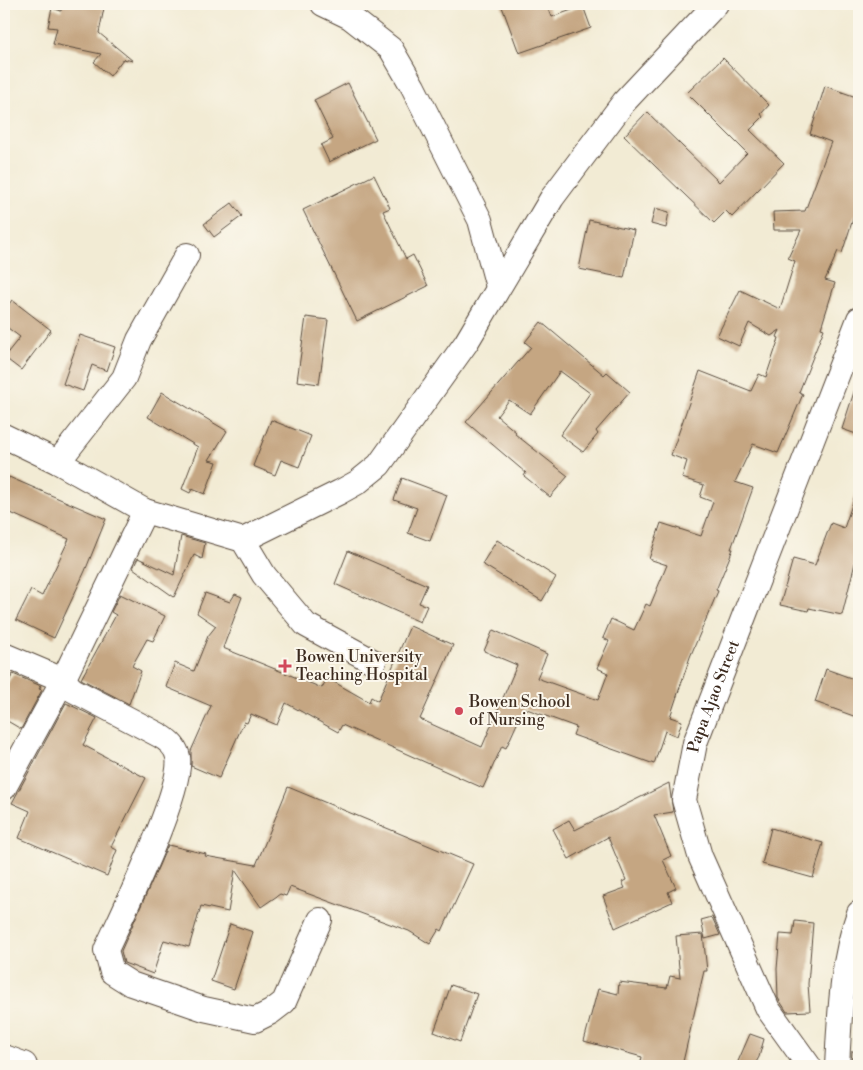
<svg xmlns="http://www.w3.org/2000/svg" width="863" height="1070" font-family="'Libre Bodoni',serif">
	<rect width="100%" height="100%" fill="#fbf7ec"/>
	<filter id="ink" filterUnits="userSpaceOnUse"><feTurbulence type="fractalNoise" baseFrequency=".02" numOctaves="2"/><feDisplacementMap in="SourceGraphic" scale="10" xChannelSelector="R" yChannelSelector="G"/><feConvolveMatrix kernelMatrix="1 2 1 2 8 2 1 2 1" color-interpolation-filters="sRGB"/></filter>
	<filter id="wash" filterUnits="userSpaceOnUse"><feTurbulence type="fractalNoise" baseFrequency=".0096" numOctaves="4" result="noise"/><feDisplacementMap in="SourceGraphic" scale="20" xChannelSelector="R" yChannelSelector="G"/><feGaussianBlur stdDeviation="1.12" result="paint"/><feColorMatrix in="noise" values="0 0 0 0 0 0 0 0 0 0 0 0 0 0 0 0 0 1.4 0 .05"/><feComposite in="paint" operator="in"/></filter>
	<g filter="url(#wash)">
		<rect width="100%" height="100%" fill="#f2ebd4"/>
		<g id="blocks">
			<g fill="#c5a682">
				<polygon points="62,4 85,4 104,8 99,33 133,61 123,59 110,76 94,62 101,54 53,44 57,28 48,27 52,8 61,11"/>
				<polygon points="501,4 547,4 552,17 583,6 591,28 519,53"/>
				<polygon points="723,58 769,105 761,114 763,117 750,130 784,163 732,217 726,211 714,223 624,136 647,112 719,182 747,153 687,93"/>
				<polygon points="348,83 376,139 329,162 321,145 333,139 314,100"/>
				<polygon points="825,86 859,98 859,217 854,216 842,253 838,251 825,280 835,283 821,328 824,329 799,392 803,394 778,453 753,444 735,482 753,488 731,549 733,549 716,590 718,591 690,657 670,717 682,721 677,736 665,731 654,764 573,735 576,727 524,708 506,748 502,746 483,788 342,725 338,732 286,703 277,725 251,714 247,723 244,722 219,778 191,766 191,751 211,706 166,687 175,663 194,671 208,636 216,626 197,613 205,593 230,602 235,594 242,597 223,648 322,688 327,678 369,702 371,697 378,701 410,626 453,645 420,719 482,747 517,665 484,651 493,630 547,654 537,678 598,700 608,673 597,668 609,641 603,638 611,619 634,630 646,604 650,606 667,565 649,559 661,523 701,536 713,502 700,497 704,485 682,478 687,461 671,455 700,371 751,391 759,374 766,377 779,338 777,337 780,330 771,336 749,323 739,346 717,336 740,290 780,309 795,261 788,258 801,230 774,230 773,212 805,211 831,142 810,134"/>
				<polygon points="374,175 390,208 383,211 406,259 413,255 428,286 357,321 303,210"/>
				<polygon points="232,203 242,216 214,237 204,224"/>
				<polygon points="655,208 669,212 666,228 651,224"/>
				<polygon points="589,220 634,230 624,278 579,269"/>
				<polygon points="12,300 51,330 21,370 4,357 20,337 4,325 4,311"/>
				<polygon points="306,317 328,320 319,384 297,381"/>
				<polygon points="541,322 604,375 607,372 630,392 596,431 598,434 583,452 560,435 590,393 560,371 530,414 509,400 497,416 516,432 515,434 568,476 550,497 524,476 526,473 466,422 531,347 525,342"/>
				<polygon points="80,335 115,347 107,371 92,365 83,391 63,384"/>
				<polygon points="856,386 859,387 859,435 842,429"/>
				<polygon points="162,392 227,431 209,460 217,462 205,494 192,489 190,493 182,489 198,447 148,417"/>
				<polygon points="271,420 311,436 299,467 281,460 275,475 253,466"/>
				<polygon points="9,477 106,519 85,571 54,638 16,620 31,590 42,596 69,539 4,510 4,489"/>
				<polygon points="402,478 447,495 430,541 408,533 417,508 394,500"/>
				<polygon points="857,490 859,491 859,564 855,563 842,615 809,608 808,611 780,605 793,559 815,565 831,523 844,528"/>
				<polygon points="181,536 205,543 202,559 194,555 174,597 133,568 138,558 174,575"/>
				<polygon points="497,540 556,577 542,601 482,564"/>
				<polygon points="348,551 427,585 419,603 427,606 420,622 335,584"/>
				<polygon points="120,594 165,616 153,641 147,639 132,666 141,671 129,704 81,679 116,615 111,612"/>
				<polygon points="826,669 859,681 859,718 815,702"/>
				<polygon points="13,674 41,686 39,689 42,690 21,729 4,719 4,690"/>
				<polygon points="66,703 97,718 83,745 146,778 111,847 117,850 107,876 19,838 30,811 12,803"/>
				<polygon points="669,783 673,812 654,815 671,856 663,860 676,888 668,892 672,902 615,928 603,896 625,888 622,882 626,880 608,837 569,859 553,829 569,820 575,830"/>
				<polygon points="288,787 473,864 442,931 439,929 430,944 409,931 290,887 286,896 280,894 261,907 235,870 228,912 201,906 189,947 164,940 153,974 124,963 121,951 168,845 206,854 205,856 256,865"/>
				<polygon points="771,828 823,843 813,878 762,864"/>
				<polygon points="712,917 720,935 705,939 701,920"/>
				<polygon points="795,921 813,923 808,984 810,1011 787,1012 778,998 777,969 780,934 793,935"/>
				<polygon points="230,924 253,932 234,989 211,981"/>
				<polygon points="703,934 707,971 704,971 682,1066 640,1066 642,1057 584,1041 598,989 618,994 619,982 667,988 670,976 680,978 676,936"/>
				<polygon points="451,985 477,994 460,1042 434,1032"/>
				<polygon points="750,1034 764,1039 759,1057 754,1066 736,1066"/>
				<polygon points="852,1051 859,1051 859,1066 851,1066"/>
			</g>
		</g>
	</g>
	<g filter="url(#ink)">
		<use href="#blocks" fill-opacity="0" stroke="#564739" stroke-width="1"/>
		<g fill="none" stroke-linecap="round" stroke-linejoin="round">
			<g stroke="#564739" stroke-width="26">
				<g id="minor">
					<polyline points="323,4 350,17 391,49 413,87 480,220 498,287"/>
					<polyline points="4,436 58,462 145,511 243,540 264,575 306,625 374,662"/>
					<polyline points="58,462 124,378 139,340 187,255"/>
					<polyline points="243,540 340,492 358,482 379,465 466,343 552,198 624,102 716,4"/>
					<path d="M4,655L63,680L73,690L159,735C168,740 176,746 178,757C184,789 122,915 106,950L112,972L131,984L204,1009L255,1020L271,1012L284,1002L320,920"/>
					<polyline points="4,788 63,680 145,511"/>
					<path id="s1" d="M809,1066L768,1009L700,856L684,800L695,743L859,319"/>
					<path d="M837,1066C840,1014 841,963 859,913"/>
				</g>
			</g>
			<g stroke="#564739" stroke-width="30">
				<polyline id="highway" points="4,1059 23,1066"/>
			</g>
			<use href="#minor" stroke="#fff" stroke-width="24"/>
			<use href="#highway" stroke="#fff" stroke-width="28"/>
		</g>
	</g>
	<g fill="#d1495b" stroke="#fbf7ec" stroke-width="2">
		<path d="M282.5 658.5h5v5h5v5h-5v5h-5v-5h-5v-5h5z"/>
		<circle cx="459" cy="711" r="5"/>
	</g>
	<g text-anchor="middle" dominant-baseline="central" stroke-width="4" stroke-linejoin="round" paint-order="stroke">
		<g font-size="16" fill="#3b2a1e" stroke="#fbf7ec" text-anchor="start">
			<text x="296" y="657">Bowen University<tspan x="296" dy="18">Teaching Hospital</tspan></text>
			<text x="469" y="702">Bowen School<tspan x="469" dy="18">of Nursing</tspan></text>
		</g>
		<g font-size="16" fill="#3b2a1e" stroke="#fbf7ec">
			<text stroke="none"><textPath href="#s1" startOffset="404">Papa Ajao Street</textPath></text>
		</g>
	</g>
	<rect width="863" height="1070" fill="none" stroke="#fbf7ec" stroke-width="20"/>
</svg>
